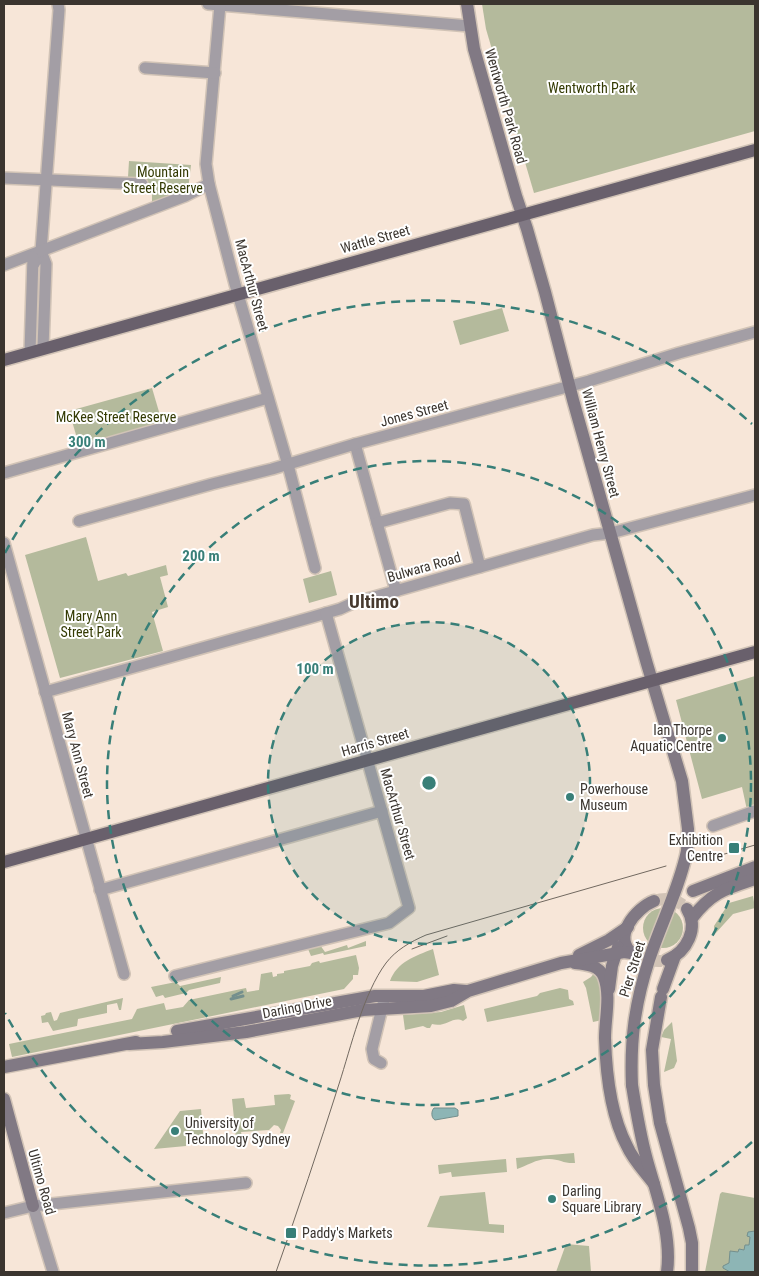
<svg xmlns="http://www.w3.org/2000/svg" width="759" height="1276" font-family="'Roboto Condensed',sans-serif">
	<rect width="100%" height="100%" fill="#f7e6d8"/>
	<g fill="#b4ba9c">
		<polygon points="482,4 755,4 755,131 534,193 486,29"/>
		<polygon points="129,161 191,165 188,190 152,202 152,193 142,181 128,177"/>
		<polygon points="502,308 509,331 460,345 453,321"/>
		<polygon points="152,388 162,422 79,445 69,411"/>
		<polygon points="86,537 98,581 126,573 128,576 166,565 168,575 160,577 168,607 152,612 163,651 60,678 25,555"/>
		<polygon points="331,571 337,595 309,603 303,579"/>
		<polygon points="755,676 755,806 747,810 742,787 702,799 676,700"/>
		<polygon points="753,896 755,908 733,914 714,935 714,926 729,903"/>
		<circle cx="663" cy="928" r="20"/>
		<polygon points="366,941 366,946 324,955 323,953 311,956 308,949 320,945 325,952 347,945 348,948"/>
		<path d="M433,949L439,975L417,982L390,981C397,962 415,956 433,949Z"/>
		<polygon points="356,955 359,968 358,975 353,975 353,979 344,989 12,1057 9,1044 132,1019 137,1009 164,1003 166,1010 183,1007 189,1000 246,988 247,992 259,990 261,974 272,972 273,977 277,976 277,974 284,973 284,971 310,966 312,963 319,961 320,963"/>
		<polygon points="595,972 602,979 602,1020 593,1022 586,988 583,982 591,977"/>
		<polygon points="221,977 220,983 189,990 186,993 165,998 163,995 156,997 151,987 176,982 180,986"/>
		<polygon points="560,988 568,990 569,999 573,1001 574,1005 487,1022 484,1009 537,996 540,993"/>
		<polygon points="123,998 121,1010 119,1010 117,1003 107,1005 107,1013 78,1019 77,1026 53,1031 48,1022 42,1023 41,1016 45,1015 46,1013 51,1012 54,1021 57,1020 60,1013"/>
		<path d="M464,1005L467,1018L463,1021C453,1015 446,1028 432,1024L430,1028H427L423,1026L405,1030L403,1015L441,1012Z"/>
		<polygon points="672,1022 677,1061 674,1068 664,1072 671,1039 661,1037 664,1030"/>
		<polygon points="289,1094 291,1095 290,1099 295,1101 283,1133 280,1133 281,1130 278,1126 274,1125 269,1130 241,1132 242,1137 236,1138 232,1099 244,1098 246,1108 275,1105 274,1095"/>
		<polygon points="201,1109 204,1144 192,1145 191,1141 186,1141 186,1146 154,1149 180,1111"/>
		<path d="M574,1153L575,1163C564,1164 558,1158 547,1159C537,1159 526,1166 517,1169L516,1158Z"/>
		<polygon points="506,1159 507,1172 452,1177 451,1172 439,1174 438,1165"/>
		<polygon points="485,1192 489,1224 504,1225 504,1233 427,1227 440,1196"/>
		<polygon points="722,1192 755,1198 755,1272 705,1272 720,1194"/>
		<polygon points="566,1244 589,1246 591,1272 556,1272"/>
	</g>
	<g fill="#8db5b5" stroke="#748f8d">
		<path d="M434,1108H455L458,1110V1116L435,1120C431,1118 431,1111 434,1108Z"/>
		<polygon points="755,1231 755,1272 730,1272 723,1268 723,1266 729,1263 730,1251 738,1252 739,1249 744,1250 745,1245 749,1245 750,1237 747,1236 748,1232"/>
	</g>
	<g fill="none" stroke-linecap="round" stroke-linejoin="round">
		<g stroke="#748f8d" stroke-width="3">
			<polyline points="233,996 242,992"/>
			<polyline points="231,999 243,996"/>
		</g>
		<g stroke="#d1c3b6" stroke-width="12" stroke-dasharray="12 6" stroke-linecap="butt">
			<path d="M654,901C667,897 678,899 687,909"/>
			<path d="M633,954C643,959 655,963 667,960"/>
		</g>
		<g stroke="#d1c3b6" stroke-width="14">
			<g id="street">
				<polyline points="208,4 469,26"/>
				<polyline points="220,5 206,164 209,184 235,284 288,465 315,568"/>
				<polyline points="145,68 215,73"/>
				<polyline points="4,178 142,184"/>
				<polyline points="41,251 46,264 43,348"/>
				<polyline points="34,264 41,251 59,10 58,4"/>
				<polyline points="4,265 185,196 209,184"/>
				<polyline points="30,352 33,257"/>
				<polyline points="355,444 396,591"/>
				<polyline points="4,473 268,398"/>
				<polyline points="79,521 212,484 272,469 355,444 589,381 679,353 755,332"/>
				<polyline points="377,523 450,503 464,504 480,567"/>
				<polyline points="4,543 124,974"/>
				<polyline points="45,692 309,618 340,609 353,603 593,535 611,533 755,495"/>
				<polyline points="713,826 755,811"/>
				<polyline points="100,890 382,811"/>
				<polyline points="175,976 389,923 409,908 326,613"/>
				<polyline points="381,1063 374,1059 372,1049 384,1000"/>
				<polyline points="33,1206 53,1272"/>
				<polyline points="4,1213 33,1206 246,1183"/>
			</g>
		</g>
		<g stroke="#d1c3b6" stroke-width="15">
			<g id="secondary">
				<polyline points="467,4 474,49 516,196 527,229 545,292 573,400 647,664 682,781 688,829 687,851"/>
				<polyline points="693,891 755,867"/>
				<path d="M692,918C712,892 725,889 755,879"/>
				<path d="M633,954C611,938 636,908 654,901"/>
				<polyline points="579,955 609,940 628,927"/>
				<path d="M667,960C687,952 699,928 687,909"/>
				<path d="M575,963C587,964 600,966 604,977C611,995 605,1019 605,1038C606,1072 611,1116 627,1146C633,1160 645,1172 654,1184"/>
				<polyline points="609,989 612,966 618,947"/>
				<polyline points="663,989 675,956"/>
				<polyline points="661,997 652,1050 654,1085 660,1123 689,1228 692,1243 692,1272"/>
				<polyline points="177,1031 375,996 424,996 454,990 466,991"/>
				<polyline points="129,1044 163,1042 246,1032 363,1010 431,1006 451,1001 468,991 561,963 624,952 631,953"/>
				<polyline points="4,1067 136,1042"/>
				<path d="M632,1085C636,1110 640,1135 647,1160C657,1196 672,1235 667,1272"/>
				<polyline points="4,1099 33,1206"/>
			</g>
		</g>
		<g stroke="#d1c3b6" stroke-width="15">
			<g id="primary">
				<polyline points="4,360 755,150"/>
				<polyline points="4,862 755,652"/>
			</g>
		</g>
		<use href="#street" stroke="#a39ea5" stroke-width="11"/>
		<use href="#secondary" stroke="#817984" stroke-width="12"/>
		<use href="#primary" stroke="#69606c" stroke-width="12"/>
		<g stroke="#726960" stroke-width="1">
			<polyline points="701,861 755,845"/>
			<polyline points="412,949 447,936"/>
			<path d="M276,1272C298,1210 319,1147 339,1084C351,1047 363,994 386,963C396,950 410,942 426,935L666,866"/>
		</g>
		<g stroke="#d1c3b6" stroke-width="15" stroke-linecap="butt">
			<path id="secondary-bridge" d="M632,1085C630,1040 635,1003 649,960C661,923 679,889 687,851"/>
		</g>
		<use href="#secondary-bridge" stroke="#817984" stroke-width="12"/>
	</g>
	<circle cx="429" cy="783" r="161" fill="#387f78" fill-opacity=".12"/>
	<g fill="none" stroke="#387f78" stroke-width="2.5" stroke-dasharray="9 6">
		<circle cx="429" cy="783" r="161"/>
		<circle cx="429" cy="783" r="322"/>
		<path d="M752 1142A483 483 0 0 1 5 1013M5 553A483 483 0 0 1 752 424"/>
	</g>
	<g fill="#387f78" stroke="#fff" stroke-width="2">
		<circle cx="722" cy="738" r="5"/>
		<circle cx="570" cy="797" r="5"/>
		<rect x="728" y="842" width="12" height="12" rx="2.5"/>
		<circle cx="175" cy="1131" r="5"/>
		<circle cx="552" cy="1199" r="5"/>
		<rect x="285" y="1227" width="12" height="12" rx="2.5"/>
	</g>
	<g text-anchor="middle" dominant-baseline="central" stroke-width="4" stroke-linejoin="round" paint-order="stroke">
		<g font-size="14" fill="#333a03" stroke="#fff">
			<text x="592" y="88">Wentworth Park</text>
			<text x="163" y="172">Mountain<tspan x="163" dy="16">Street Reserve</tspan></text>
			<text x="116" y="417">McKee Street Reserve</text>
			<text x="91" y="616">Mary Ann<tspan x="91" dy="16">Street Park</tspan></text>
		</g>
		<g font-size="14" fill="#3b352f" stroke="#fff">
			<text transform="translate(506 106) rotate(74)">Wentworth Park Road</text>
			<text transform="translate(375 239) rotate(-16)">Wattle Street</text>
			<text transform="translate(252 285) rotate(75)">MacArthur Street</text>
			<text transform="translate(414 413) rotate(-15)">Jones Street</text>
			<text transform="translate(601 443) rotate(75)">William Henry Street</text>
			<text transform="translate(424 567) rotate(-16)">Bulwara Road</text>
			<text transform="translate(375 742) rotate(-16)">Harris Street</text>
			<text transform="translate(78 755) rotate(75)">Mary Ann Street</text>
			<text transform="translate(398 814) rotate(74)">MacArthur Street</text>
			<text transform="translate(632 969) rotate(-73)">Pier Street</text>
			<text transform="translate(297 1007) rotate(-11)">Darling Drive</text>
			<text transform="translate(42 1182) rotate(74)">Ultimo Road</text>
		</g>
		<g font-size="14" fill="#3b352f" stroke="#fff" text-anchor="start">
			<text x="712" y="730" text-anchor="end">Ian Thorpe<tspan x="712" dy="16">Aquatic Centre</tspan></text>
			<text x="580" y="789">Powerhouse<tspan x="580" dy="16">Museum</tspan></text>
			<text x="723" y="840" text-anchor="end">Exhibition<tspan x="723" dy="16">Centre</tspan></text>
			<text x="185" y="1123">University of<tspan x="185" dy="16">Technology Sydney</tspan></text>
			<text x="562" y="1191">Darling<tspan x="562" dy="16">Square Library</tspan></text>
			<text x="302" y="1233">Paddy's Markets</text>
		</g>
		<g font-size="19" font-weight="bold" fill="#473a2f" stroke="#fff">
			<text x="374" y="601">Ultimo</text>
		</g>
	</g>
	<circle cx="429" cy="783" r="8" fill="#387f78" stroke="#fff" stroke-width="2.5"/>
	<g font-size="15" text-anchor="middle" font-weight="bold" fill="#387f78" stroke="#fff" stroke-width="4" stroke-linejoin="round" paint-order="stroke">
		<text x="87" y="447">300 m</text>
		<text x="201" y="561">200 m</text>
		<text x="315" y="674">100 m</text>
	</g>
	<rect width="759" height="1276" fill="none" stroke="#3b352f" stroke-width="10"/>
</svg>
